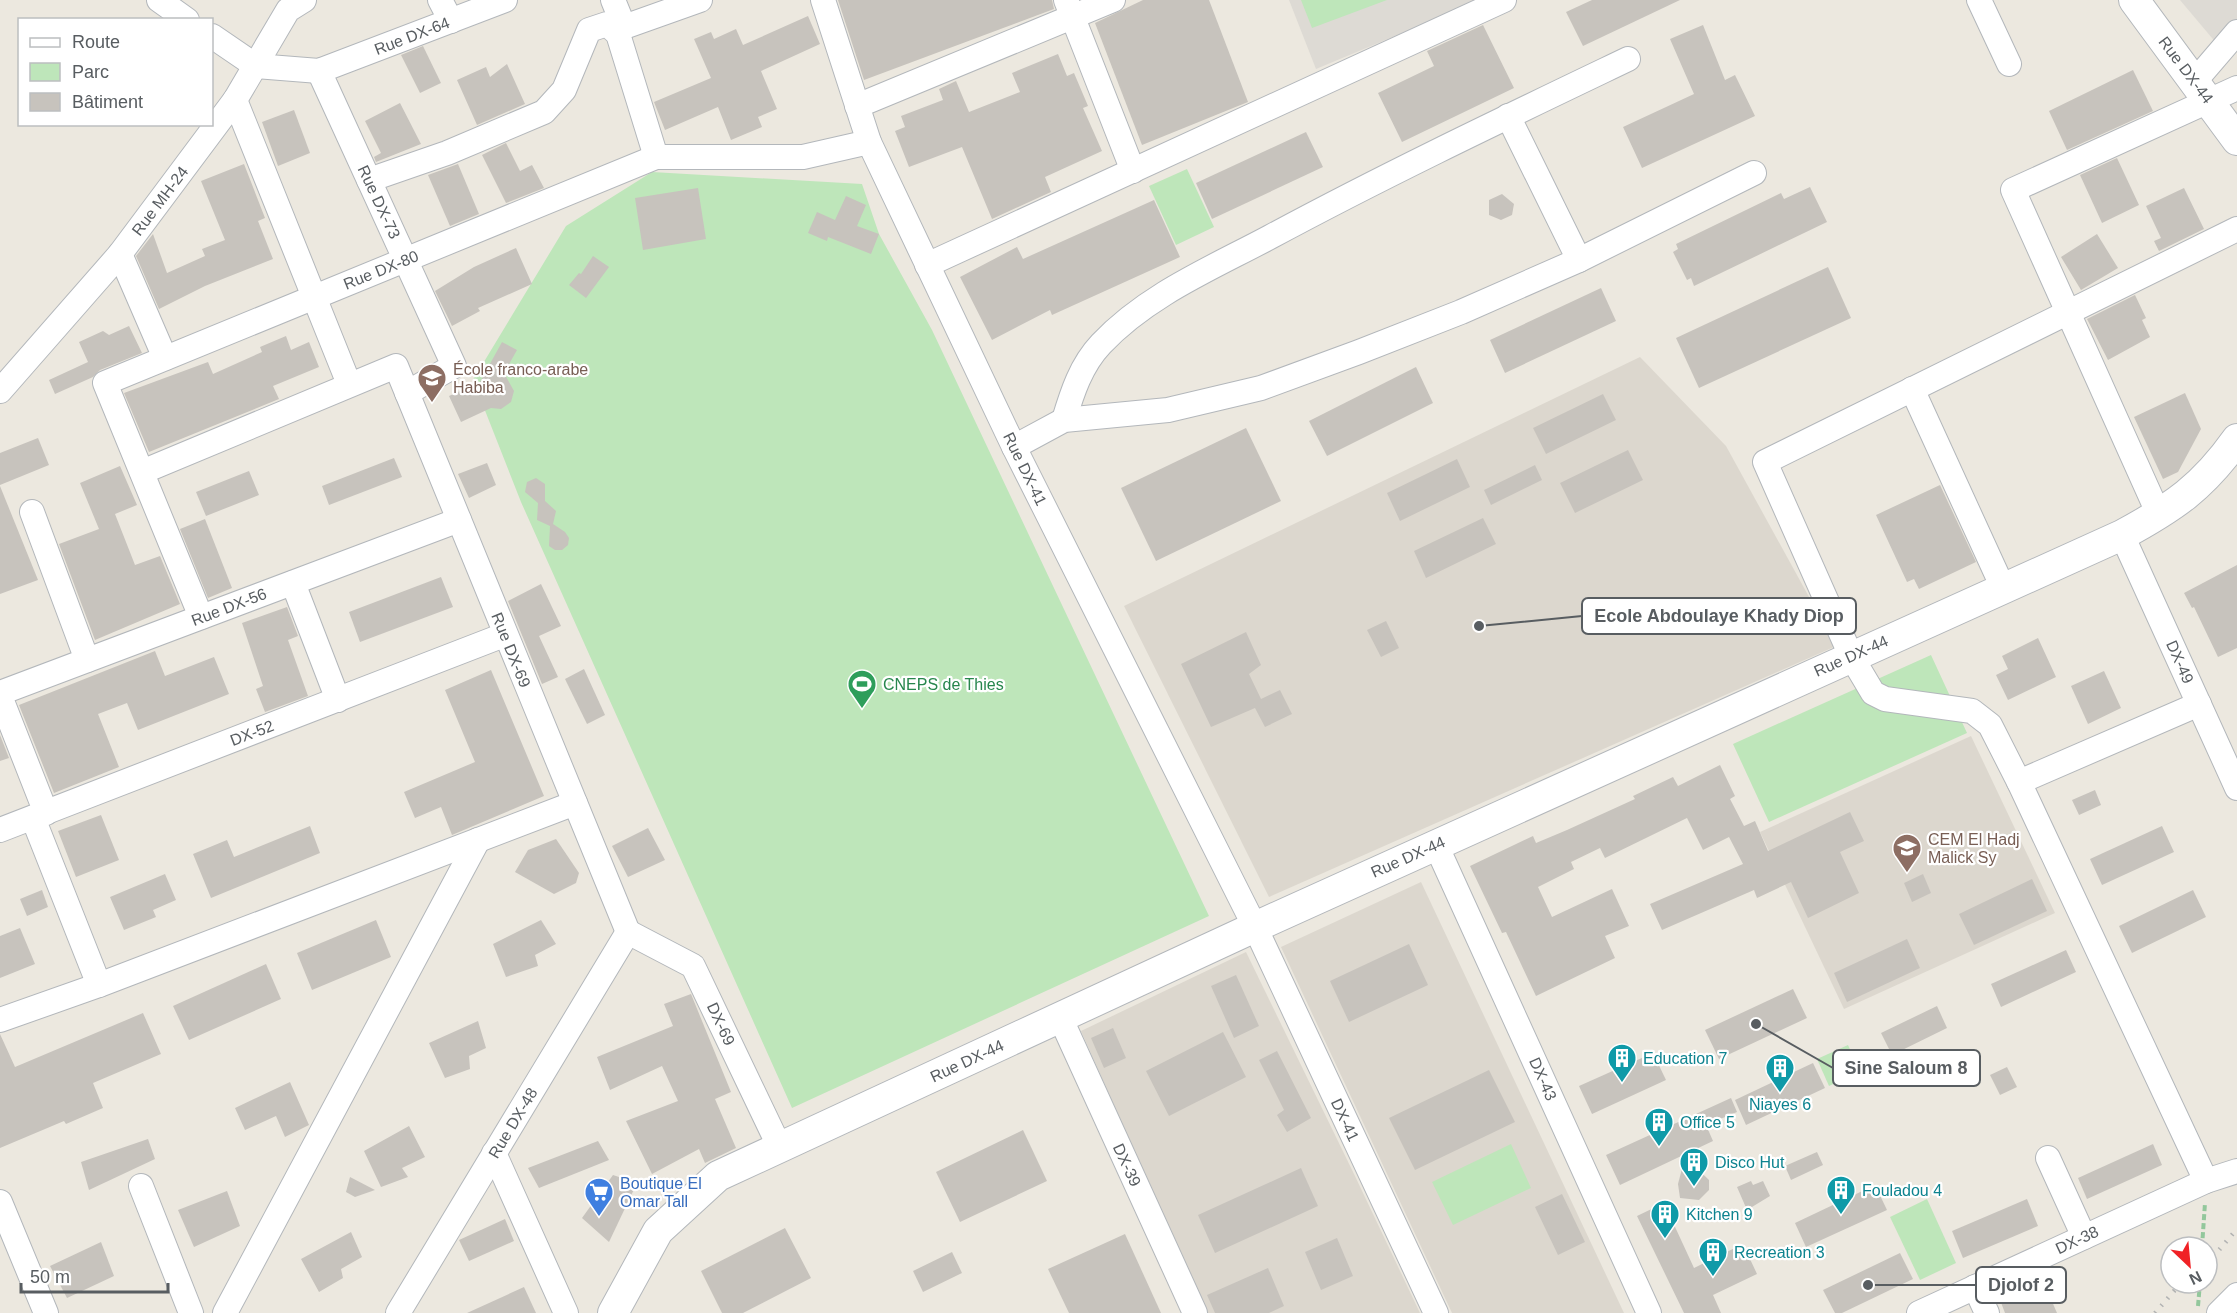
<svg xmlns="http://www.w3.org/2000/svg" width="2237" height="1313" font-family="Arial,sans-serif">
	<rect width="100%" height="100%" fill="#ece8df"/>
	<g fill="#dddad4">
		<polygon points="1289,0 1481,0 1316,69"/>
		<polygon points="2180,0 2237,0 2237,47 2228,57"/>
	</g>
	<g fill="#dcd7ce">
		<polygon points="1640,357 1726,446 1836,646 1269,897 1124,606"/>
		<polygon points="1971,736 2055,913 1844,1009 1760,832"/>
		<polygon points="1421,882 1624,1313 1452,1313 1281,947"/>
		<polygon points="1246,952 1354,1174 1420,1313 1206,1313 1081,1031"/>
	</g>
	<g fill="#bee6ba">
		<polygon points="1301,0 1387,0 1312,28"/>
		<polygon points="1187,169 1214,227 1176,245 1149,186"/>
		<polygon points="652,172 862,184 879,234 932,330 1209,916 792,1108 521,502 473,380 566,226"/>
		<polygon points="1931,655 1967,733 1769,822 1733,744"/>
		<polygon points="1848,1045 1860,1071 1829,1086 1817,1059"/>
		<polygon points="1511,1144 1531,1188 1453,1225 1432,1182"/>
		<polygon points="1927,1199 1956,1263 1920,1280 1890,1217"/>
	</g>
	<g fill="#c7c3bd">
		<polygon points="838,0 1052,0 1054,9 864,80"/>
		<polygon points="1143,0 1209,0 1248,102 1142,145 1095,23"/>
		<polygon points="1592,0 1680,0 1583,46 1566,12"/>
		<polygon points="808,16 820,44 761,71 777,109 758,117 762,127 731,140 718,107 665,130 654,102 711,78 694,39 711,32 714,39 736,29 743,45"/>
		<polygon points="1483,25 1514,88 1402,142 1378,93 1434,66 1427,51"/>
		<polygon points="1703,25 1725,80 1735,75 1755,116 1642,168 1623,127 1694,94 1670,39"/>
		<polygon points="423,46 441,83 420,93 401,55"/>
		<polygon points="1058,54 1067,76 1074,73 1088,106 1083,108 1102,151 1045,177 1051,192 992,219 962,147 909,167 895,131 905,127 901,116 943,100 939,89 956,81 969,112 1020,92 1012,73"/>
		<polygon points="507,64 525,104 477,125 457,80 486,67 490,77"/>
		<polygon points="2133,70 2153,111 2067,150 2049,111"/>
		<polygon points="400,103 421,144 376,162 374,157 381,153 365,121"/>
		<polygon points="294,110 310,153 278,166 262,122"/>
		<polygon points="1306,132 1323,167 1212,219 1196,183"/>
		<polygon points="506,143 520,171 532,165 544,188 506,203 482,155"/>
		<polygon points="2117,158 2139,205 2102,223 2080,175"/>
		<polygon points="244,164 265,218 258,221 273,259 205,286 159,309 136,256 153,234 167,273 205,256 202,249 225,240 201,181"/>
		<polygon points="458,164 479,214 450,226 428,175"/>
		<polygon points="1810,187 1827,222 1694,286 1691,278 1687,280 1673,252 1678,249 1676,244 1781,193 1784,199"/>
		<polygon points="698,188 706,239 643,250 635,198"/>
		<polygon points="2184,188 2204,229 2159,251 2154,241 2161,238 2146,206"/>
		<polygon points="1502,194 1514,204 1512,215 1501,220 1489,215 1489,200"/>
		<polygon points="846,196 866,205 857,226 879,234 871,254 828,237 827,241 808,233 817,212 835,220"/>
		<polygon points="1154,200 1180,257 1052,315 1050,310 992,340 960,277 1017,247 1023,259"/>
		<polygon points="2097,234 2118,268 2081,290 2061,257"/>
		<polygon points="516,248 532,284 478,308 480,311 452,326 435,291 474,267"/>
		<polygon points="593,256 609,267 586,298 569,285 579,273 581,274"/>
		<polygon points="1828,267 1851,318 1699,388 1676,338"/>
		<polygon points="1601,288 1616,321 1505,373 1490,340"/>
		<polygon points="2135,295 2146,318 2142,320 2150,337 2108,360 2087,319"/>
		<polygon points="129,326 142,353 100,370 93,377 55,394 49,380 88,362 79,342 103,331 109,335"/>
		<polygon points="286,336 291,350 309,342 319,367 273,386 279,399 149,452 124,393 208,362 213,374 262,352 260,347"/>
		<polygon points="502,342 517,350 504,373 514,391 511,402 501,409 491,408 461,422 449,396 480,382"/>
		<polygon points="1416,367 1433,403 1327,456 1309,421"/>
		<polygon points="2185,393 2201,429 2178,472 2163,479 2134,417"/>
		<polygon points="1603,394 1616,420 1546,454 1533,428"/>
		<polygon points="1246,428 1281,501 1156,561 1121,488"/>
		<polygon points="38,438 49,465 0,485 0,453"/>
		<polygon points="1628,450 1643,480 1575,513 1560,483"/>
		<polygon points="394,458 402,477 329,505 322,486"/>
		<polygon points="1457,459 1470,487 1400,521 1387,493"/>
		<polygon points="487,463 496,485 469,498 458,474"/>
		<polygon points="1535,465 1542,480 1491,505 1484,490"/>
		<polygon points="120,466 137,505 115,514 135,565 160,556 180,604 95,640 59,544 99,529 80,483"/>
		<polygon points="249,471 259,495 206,516 196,492"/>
		<polygon points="536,478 545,484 545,501 556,511 553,524 565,532 569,538 568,545 562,550 555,550 549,546 550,526 537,520 538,503 525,492 527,482"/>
		<polygon points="1940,485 1976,562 1919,589 1914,579 1907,582 1876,515"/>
		<polygon points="0,486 38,580 0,594"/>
		<polygon points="1483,518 1496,544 1426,578 1414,551"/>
		<polygon points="205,519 232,588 208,598 180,529"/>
		<polygon points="2237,565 2237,648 2218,657 2194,607 2192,608 2184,593"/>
		<polygon points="441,577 453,607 360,642 349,612"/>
		<polygon points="541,584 561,626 539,636 558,677 542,684 508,601"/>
		<polygon points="287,607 298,636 288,640 308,696 265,712 256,689 263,686 242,623"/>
		<polygon points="1386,621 1399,648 1381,657 1367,630"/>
		<polygon points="1246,632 1261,665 1249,674 1261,699 1280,690 1292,714 1265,727 1255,708 1211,727 1181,664"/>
		<polygon points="2038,638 2056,677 2008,700 1996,675 2008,669 2002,656"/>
		<polygon points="155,651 165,676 214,657 229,694 138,730 127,703 98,714 119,767 54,793 19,705"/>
		<polygon points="584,669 605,715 587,724 565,679"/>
		<polygon points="491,670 544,796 452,835 441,807 415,818 404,792 475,762 445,690"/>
		<polygon points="2104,671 2121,708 2088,724 2071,686"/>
		<polygon points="0,735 9,758 0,761"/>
		<polygon points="1720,765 1735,796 1730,799 1744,826 1755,821 1768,851 1850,812 1864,841 1840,852 1859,893 1808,918 1791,882 1757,898 1754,890 1662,930 1650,904 1743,864 1729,837 1703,850 1687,818 1605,858 1600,848 1571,862 1574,869 1538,887 1552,917 1612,889 1629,926 1605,936 1615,958 1536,996 1506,932 1502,933 1470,866 1533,836 1536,843 1567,830 1635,799 1633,796 1673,777 1678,786"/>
		<polygon points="2095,790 2101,805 2079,815 2072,800"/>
		<polygon points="101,815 119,860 76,877 58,831"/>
		<polygon points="310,826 320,853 211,898 193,854 227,840 234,857"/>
		<polygon points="2162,826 2174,852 2102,885 2090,859"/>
		<polygon points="648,828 665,860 628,877 612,846"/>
		<polygon points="556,839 579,873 576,883 554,894 515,872 528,850"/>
		<polygon points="165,874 176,900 153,910 156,917 124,930 110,897"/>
		<polygon points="1923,874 1931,893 1912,902 1904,883"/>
		<polygon points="2032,879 2047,911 1974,945 1959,914"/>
		<polygon points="42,890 48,907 27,916 20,899"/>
		<polygon points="2193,890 2206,917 2132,953 2119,926"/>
		<polygon points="376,920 391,957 312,990 297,953"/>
		<polygon points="541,920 556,944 535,955 538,966 506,977 493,944"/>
		<polygon points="20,928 35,964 0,978 0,936"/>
		<polygon points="1907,939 1920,968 1847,1002 1834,973"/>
		<polygon points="1409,944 1428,985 1349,1022 1330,981"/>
		<polygon points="2066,950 2076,972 2001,1007 1991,984"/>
		<polygon points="266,964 281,999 189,1040 173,1006"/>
		<polygon points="1236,975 1259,1026 1234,1038 1211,986"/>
		<polygon points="1793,989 1807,1018 1719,1059 1705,1030"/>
		<polygon points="691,994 731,1092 715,1099 736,1148 705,1163 699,1149 652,1174 626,1121 678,1101 662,1066 610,1090 597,1057 673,1026 664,1004"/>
		<polygon points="1937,1006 1947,1028 1892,1055 1881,1033"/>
		<polygon points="143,1013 161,1054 93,1083 103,1108 66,1124 64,1121 0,1148 0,1034 15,1067"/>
		<polygon points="478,1021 486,1048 469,1056 470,1069 445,1078 429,1043"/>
		<polygon points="1113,1028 1126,1058 1104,1068 1091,1038"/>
		<polygon points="1223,1032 1246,1077 1169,1116 1146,1071"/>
		<polygon points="1277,1051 1311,1118 1287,1132 1277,1115 1284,1110 1259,1060"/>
		<polygon points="1653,1053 1666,1080 1592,1114 1579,1086"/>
		<polygon points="1813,1063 1825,1088 1746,1125 1735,1100"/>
		<polygon points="2007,1067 2017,1087 2000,1095 1990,1075"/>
		<polygon points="1489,1070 1515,1122 1415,1170 1389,1118"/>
		<polygon points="290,1082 309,1125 285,1137 276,1116 245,1130 235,1108"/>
		<polygon points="1731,1098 1737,1112 1706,1125 1713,1141 1620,1185 1606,1155"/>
		<polygon points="409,1126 425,1157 402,1168 408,1177 381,1187 364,1151"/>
		<polygon points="1023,1130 1047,1181 960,1222 936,1172"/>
		<polygon points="148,1139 155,1159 89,1190 81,1162"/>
		<polygon points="598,1141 609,1160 539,1188 528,1168"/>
		<polygon points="2153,1144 2162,1165 2087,1199 2078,1178"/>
		<polygon points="1817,1152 1823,1165 1791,1180 1785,1166"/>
		<polygon points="1685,1157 1709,1180 1709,1190 1699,1200 1680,1198 1678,1184"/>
		<polygon points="1301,1168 1318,1206 1215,1253 1198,1215"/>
		<polygon points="613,1175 637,1183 609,1242 582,1218"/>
		<polygon points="350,1177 375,1190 355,1197 346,1192"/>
		<polygon points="1751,1181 1753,1185 1763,1181 1770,1196 1747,1210 1737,1187"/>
		<polygon points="1875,1185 1887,1210 1806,1247 1795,1223"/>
		<polygon points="227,1191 240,1226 194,1247 178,1210"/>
		<polygon points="1562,1194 1585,1242 1558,1255 1535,1207"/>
		<polygon points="2027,1199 2038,1226 1963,1258 1952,1231"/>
		<polygon points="1664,1203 1694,1268 1743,1244 1757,1274 1713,1295 1721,1313 1684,1313 1637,1216"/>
		<polygon points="505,1219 514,1241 469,1261 459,1240"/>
		<polygon points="785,1228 811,1278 743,1313 722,1313 701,1271"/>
		<polygon points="351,1232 362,1257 341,1269 343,1278 319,1292 301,1259"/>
		<polygon points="1125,1234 1161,1313 1069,1313 1048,1269"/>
		<polygon points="1337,1238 1353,1276 1321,1290 1305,1252"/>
		<polygon points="101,1242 114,1276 67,1298 50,1266"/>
		<polygon points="952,1252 962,1273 923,1292 913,1271"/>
		<polygon points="1900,1253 1913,1279 1842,1313 1835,1313 1823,1290"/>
		<polygon points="1268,1268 1284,1306 1269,1313 1215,1313 1207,1295"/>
		<polygon points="2044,1283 2057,1313 2005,1313 2000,1300"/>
		<polygon points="524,1287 536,1313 467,1313"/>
	</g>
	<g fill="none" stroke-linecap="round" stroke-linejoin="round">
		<g stroke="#b3b7bb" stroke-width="26">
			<g id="minor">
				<polyline points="159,0 187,20"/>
				<polyline points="440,0 451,21"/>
				<polyline points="613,0 624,27"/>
				<polyline points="823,0 869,142 1014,447 1255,927 1436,1313"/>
				<polyline points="1066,0 1133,171"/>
				<polyline points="1979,0 2009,64"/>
				<polyline points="618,34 624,27 700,0"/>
				<polyline points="212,36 256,66 319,71 505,0"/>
				<polyline points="319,71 454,366 407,393"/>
				<polyline points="2195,81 2237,32"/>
				<polyline points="235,100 349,384"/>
				<polyline points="857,106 1113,0"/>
				<polyline points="1508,116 1579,260"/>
				<polyline points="369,180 447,153 544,112 564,90 589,30 607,24 618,34 656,157"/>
				<polyline points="120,254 165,358"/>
				<polyline points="927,265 1504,0"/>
				<polyline points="1912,389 2003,588"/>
				<polyline points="0,391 120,254 235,100 288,10 304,0"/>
				<path d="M1064,420C1072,393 1081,365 1101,344C1147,295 1212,268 1270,237C1387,174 1507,117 1628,59"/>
				<polyline points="1014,447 1064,420 1168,410 1261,388 1359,352 1461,312 1579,260 1754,173"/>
				<polyline points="142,472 396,366 628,932"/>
				<polyline points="32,512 87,660"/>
				<polyline points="2159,515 2013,190 2237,88"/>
				<polyline points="2122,535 2237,788"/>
				<polyline points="293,583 338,700"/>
				<polyline points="201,617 105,383 656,157 803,157 869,142"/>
				<polyline points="0,693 459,520"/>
				<polyline points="0,696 46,813"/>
				<polyline points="2019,782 2199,704"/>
				<polyline points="33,818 99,985"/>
				<polyline points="0,830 504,635"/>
				<polyline points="1436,845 1649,1313"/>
				<polyline points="628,932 693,966 780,1148"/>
				<polyline points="1060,1017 1195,1313"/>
				<polyline points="0,1020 99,985 575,803"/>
				<polyline points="494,1153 566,1313"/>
				<polyline points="2048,1158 2084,1237"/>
				<polyline points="2206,1181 2019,782 1990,725 1972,711 1885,699 1873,693 1851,656 1765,462 2237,229"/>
				<polyline points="141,1186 191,1313"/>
				<polyline points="0,1202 46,1313"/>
				<polyline points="1975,1287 1987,1313"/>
				<polyline points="225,1313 478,840"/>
				<polyline points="398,1313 628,932"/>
				<polyline points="1919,1313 2206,1181 2237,1171"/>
				<polyline points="2219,1313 2237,1295"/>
			</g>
		</g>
		<g stroke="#b3b7bb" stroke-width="32">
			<g id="tertiary">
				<polyline points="2134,0 2237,140"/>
				<path d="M613,1313L658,1231L718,1176L1255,927L2122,535C2174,507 2203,487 2237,439"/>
			</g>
		</g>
		<g stroke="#93c79c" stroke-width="4" stroke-dasharray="6 3" stroke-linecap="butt">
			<polyline points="2202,1247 2205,1203"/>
			<polyline points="2198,1306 2200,1283"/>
		</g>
		<use href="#minor" stroke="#fff" stroke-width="24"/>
		<use href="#tertiary" stroke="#fff" stroke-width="30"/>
		<g stroke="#b1b2b2" stroke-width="4.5" stroke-dasharray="1.5 8" stroke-linecap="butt">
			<polyline points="2207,1264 2237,1229"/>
			<polyline points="2155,1313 2181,1283"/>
		</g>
	</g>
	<defs>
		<g id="school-pin" transform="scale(1.5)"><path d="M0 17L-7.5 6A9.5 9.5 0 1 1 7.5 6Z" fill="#8d6e63" stroke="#fff"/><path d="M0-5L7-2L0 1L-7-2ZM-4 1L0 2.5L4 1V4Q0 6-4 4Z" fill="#fff"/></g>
		<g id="stadium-pin" transform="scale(1.5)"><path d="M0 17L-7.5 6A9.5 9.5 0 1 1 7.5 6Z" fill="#2e9e5b" stroke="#fff"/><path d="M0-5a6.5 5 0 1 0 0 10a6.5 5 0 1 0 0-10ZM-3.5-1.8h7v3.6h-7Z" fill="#fff"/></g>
		<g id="university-pin" transform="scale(1.5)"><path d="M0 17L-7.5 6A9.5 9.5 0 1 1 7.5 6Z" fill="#8d6e63" stroke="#fff"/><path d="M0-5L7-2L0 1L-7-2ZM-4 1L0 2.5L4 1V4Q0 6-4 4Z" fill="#fff"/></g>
		<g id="building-pin" transform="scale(1.5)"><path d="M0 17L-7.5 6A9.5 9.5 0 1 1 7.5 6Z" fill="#0f9aa8" stroke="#fff"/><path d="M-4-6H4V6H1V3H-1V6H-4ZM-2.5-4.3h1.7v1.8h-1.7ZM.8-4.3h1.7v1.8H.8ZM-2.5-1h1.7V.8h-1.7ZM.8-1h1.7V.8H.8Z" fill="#fff"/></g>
		<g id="supermarket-pin" transform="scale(1.5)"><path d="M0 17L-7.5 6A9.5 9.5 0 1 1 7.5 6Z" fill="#3f7fe0" stroke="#fff"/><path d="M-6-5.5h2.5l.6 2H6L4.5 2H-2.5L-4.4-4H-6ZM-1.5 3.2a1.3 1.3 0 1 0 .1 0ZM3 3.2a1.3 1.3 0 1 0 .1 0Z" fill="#fff"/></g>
	</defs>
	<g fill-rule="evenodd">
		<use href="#school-pin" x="432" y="378"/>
		<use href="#stadium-pin" x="862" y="684"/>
		<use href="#university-pin" x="1907" y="848"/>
		<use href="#building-pin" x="1622" y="1058"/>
		<use href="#building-pin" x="1780" y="1068"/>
		<use href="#building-pin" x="1659" y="1122"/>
		<use href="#building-pin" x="1694" y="1162"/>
		<use href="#building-pin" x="1841" y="1190"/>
		<use href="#supermarket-pin" x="599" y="1192"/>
		<use href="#building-pin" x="1665" y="1214"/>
		<use href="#building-pin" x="1713" y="1252"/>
	</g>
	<g text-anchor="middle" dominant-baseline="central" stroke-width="4.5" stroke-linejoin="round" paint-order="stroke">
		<g font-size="16" fill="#585d61" stroke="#fff">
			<text transform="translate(412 36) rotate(-21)">Rue DX-64</text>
			<text transform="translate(2186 70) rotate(53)">Rue DX-44</text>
			<text transform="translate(160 201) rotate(-53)">Rue MH-24</text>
			<text transform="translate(379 202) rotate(65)">Rue DX-73</text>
			<text transform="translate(381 270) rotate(-22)">Rue DX-80</text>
			<text transform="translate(1025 469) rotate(64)">Rue DX-41</text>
			<text transform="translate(229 607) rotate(-21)">Rue DX-56</text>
			<text transform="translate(511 650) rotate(68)">Rue DX-69</text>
			<text transform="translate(1851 656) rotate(-24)">Rue DX-44</text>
			<text transform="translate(2180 662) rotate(66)">DX-49</text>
			<text transform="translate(252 733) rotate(-21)">DX-52</text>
			<text transform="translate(1408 857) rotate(-24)">Rue DX-44</text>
			<text transform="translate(721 1024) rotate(65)">DX-69</text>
			<text transform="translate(967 1061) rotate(-25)">Rue DX-44</text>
			<text transform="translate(1543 1079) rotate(66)">DX-43</text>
			<text transform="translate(1345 1120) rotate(65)">DX-41</text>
			<text transform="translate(513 1123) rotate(-59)">Rue DX-48</text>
			<text transform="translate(1127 1165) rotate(65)">DX-39</text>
			<text transform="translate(2077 1240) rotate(-25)">DX-38</text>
		</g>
		<g font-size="16" fill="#785e54" stroke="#fff" text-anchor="start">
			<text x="453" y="369">École franco-arabe<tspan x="453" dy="18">Habiba</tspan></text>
			<text x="1928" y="839">CEM El Hadj<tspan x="1928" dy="18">Malick Sy</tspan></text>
		</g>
		<g font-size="16" fill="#27864d" stroke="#fff" text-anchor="start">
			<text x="883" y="684">CNEPS de Thies</text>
		</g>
		<g font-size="16" fill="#0d838f" stroke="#fff" text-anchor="start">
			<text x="1643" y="1058">Education 7</text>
			<text x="1780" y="1104" text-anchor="middle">Niayes 6</text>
			<text x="1680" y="1122">Office 5</text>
			<text x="1715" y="1162">Disco Hut</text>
			<text x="1862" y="1190">Fouladou 4</text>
			<text x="1686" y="1214">Kitchen 9</text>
			<text x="1734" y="1252">Recreation 3</text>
		</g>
		<g font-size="16" fill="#366cbe" stroke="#fff" text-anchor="start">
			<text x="620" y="1183">Boutique El<tspan x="620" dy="18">Omar Tall</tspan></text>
		</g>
	</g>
	<path fill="none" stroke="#585d61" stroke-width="2" d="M1479 626L1582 616M1756 1024L1833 1068M1868 1285L1976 1285"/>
	<g fill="#585d61" stroke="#fff" stroke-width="2">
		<circle cx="1479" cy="626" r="6"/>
		<circle cx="1756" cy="1024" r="6"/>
		<circle cx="1868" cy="1285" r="6"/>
	</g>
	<g fill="#fff" stroke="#585d61" stroke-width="2">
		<rect x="1582" y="598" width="274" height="36" rx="6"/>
		<rect x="1833" y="1050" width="147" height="36" rx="6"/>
		<rect x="1976" y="1267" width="90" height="36" rx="6"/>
	</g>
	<g font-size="18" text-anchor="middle" font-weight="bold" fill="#585d61">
		<text x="1719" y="622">Ecole Abdoulaye Khady Diop</text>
		<text x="1906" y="1074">Sine Saloum 8</text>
		<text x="2021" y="1291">Djolof 2</text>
	</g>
	<rect x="18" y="18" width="195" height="108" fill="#ffffff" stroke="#bcbec0" stroke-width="1.5"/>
	<rect x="30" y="38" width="30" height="9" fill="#ffffff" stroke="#bcbec0" stroke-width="1.5"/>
	<text x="72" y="48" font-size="18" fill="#585d61">Route</text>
	<rect x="30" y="63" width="30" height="18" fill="#bee6ba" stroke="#bcbec0" stroke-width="1.5"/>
	<text x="72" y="78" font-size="18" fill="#585d61">Parc</text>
	<rect x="30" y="93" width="30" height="18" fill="#c7c3bd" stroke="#bcbec0" stroke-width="1.5"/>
	<text x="72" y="108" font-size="18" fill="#585d61">Bâtiment</text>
	<g transform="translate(2189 1265) rotate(154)"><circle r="28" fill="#ffffff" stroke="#bcbec0" stroke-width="1.5"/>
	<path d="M0-4.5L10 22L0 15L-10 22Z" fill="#f02226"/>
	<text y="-9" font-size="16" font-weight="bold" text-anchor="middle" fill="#585d61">N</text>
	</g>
	<path d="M21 1283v9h147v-9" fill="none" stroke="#585d61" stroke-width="3"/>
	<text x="30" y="1283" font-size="18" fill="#585d61" stroke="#ffffff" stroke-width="4.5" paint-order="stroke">50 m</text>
</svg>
